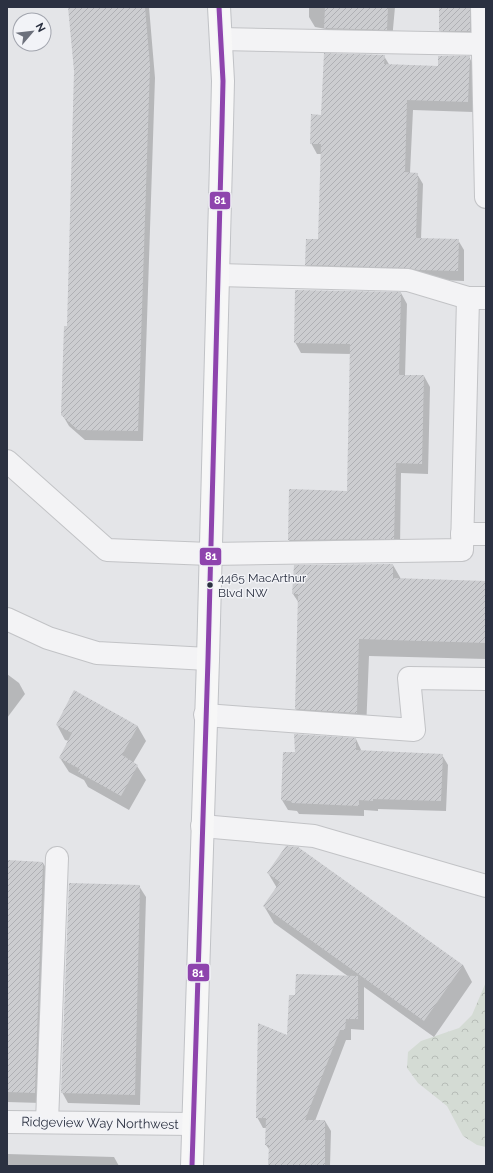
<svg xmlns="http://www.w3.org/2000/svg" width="493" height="1173" font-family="Raleway,sans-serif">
	<defs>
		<pattern id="forest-crowns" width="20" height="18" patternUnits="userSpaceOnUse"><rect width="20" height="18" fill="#d4dbd4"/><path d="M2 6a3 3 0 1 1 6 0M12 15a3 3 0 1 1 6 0" fill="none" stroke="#b6bcb7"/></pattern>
		<pattern id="building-hatch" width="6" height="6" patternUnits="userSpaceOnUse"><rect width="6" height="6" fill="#cccdd0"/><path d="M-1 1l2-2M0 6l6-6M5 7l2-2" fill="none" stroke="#afb0b4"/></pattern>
	</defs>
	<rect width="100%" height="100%" fill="#e4e5e8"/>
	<polygon fill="url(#forest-crowns)" points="486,982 486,1147 477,1145 463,1136 447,1106 418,1083 407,1068 408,1052 421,1041 459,1028 472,1015"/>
	<g fill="#0003">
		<polygon points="69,7 149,7 155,78 143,441 85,440 69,426 62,414 68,327 75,71"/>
		<polygon points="309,7 395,7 392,40 332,39 326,29 315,27 309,17"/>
		<polygon points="440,7 473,7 473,37 443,36 440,30"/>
		<polygon points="384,56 390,66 439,67 469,57 475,68 473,112 413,110 410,173 417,174 423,184 421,239 458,240 464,250 464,281 312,275 306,265 319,240 322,154 317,154 311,143 322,116"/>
		<polygon points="401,293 407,304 405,376 424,376 430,387 428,474 401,473 400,549 295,551 289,540 290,490 348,492 351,354 301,353 295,342"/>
		<polygon points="393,565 401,579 486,582 486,659 369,656 366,730 306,726 296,709 299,603 293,594"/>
		<polygon points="7,674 19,683 25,694 7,718"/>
		<polygon points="57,725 138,727 146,741 133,763 137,766 146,780 129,810 88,787 84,780 69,772 60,758 69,741 65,740"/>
		<polygon points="356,739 362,752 442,755 448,765 446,811 378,809 378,811 364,810 364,816 299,814 297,811 288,810 282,800 296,753"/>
		<polygon points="7,861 43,863 49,873 41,1103 7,1102"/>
		<polygon points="268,873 463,965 472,982 434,1037 364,987 364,1030 351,1029 351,1040 346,1040 315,1121 325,1121 331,1131 330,1166 269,1166 269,1149 266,1145 267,1128 263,1128 257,1117 288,1036 296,996 349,977 274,923 264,906 277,888"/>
		<polygon points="139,886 146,897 140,1105 68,1103 62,1092"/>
		<polygon points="7,1154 114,1157 119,1166 7,1166"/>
	</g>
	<g fill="url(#building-hatch)">
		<polygon points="68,7 145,7 150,66 138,431 78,430 61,415 64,326 67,326 74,71"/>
		<polygon points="325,7 388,7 387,30 324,28"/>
		<rect x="439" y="7" width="31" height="24"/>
		<polygon points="324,53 385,55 384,64 438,66 438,56 470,56 468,102 407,100 405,172 418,173 416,238 459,239 458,271 418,270 408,268 305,265 306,239 318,239 321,144 310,144 311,114 321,115"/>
		<polygon points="295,290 401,292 399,375 424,375 422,464 396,463 394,539 288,540 289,489 347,491 350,344 294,343"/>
		<polygon points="393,564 393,578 486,581 486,643 359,639 357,713 295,709 298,594 292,594 294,565"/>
		<polygon points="74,690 138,726 122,755 138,765 121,796 78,772 80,769 59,758 72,733 56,725"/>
		<polygon points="294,734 356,738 356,750 443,754 441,801 373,799 373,801 359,800 359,806 292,803 291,801 281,800 283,752 295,752"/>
		<polygon points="286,846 298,847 463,965 424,1021 263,906 280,882 267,873"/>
		<polygon points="7,860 43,862 35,1093 7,1092"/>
		<polygon points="69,883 140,885 135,1095 61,1093"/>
		<polygon points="296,974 358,976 358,1019 346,1019 345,1030 340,1030 305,1120 325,1120 325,1166 268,1166 269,1145 265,1145 266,1118 256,1118 258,1023 287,1035 289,995 295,995"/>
	</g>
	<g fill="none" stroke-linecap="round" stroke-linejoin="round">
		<g stroke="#c2c3c6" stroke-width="24">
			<g id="minor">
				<polyline points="482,7 486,197"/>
				<polyline points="221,39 483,44"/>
				<polyline points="218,275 408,280 468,298"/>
				<polyline points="7,461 107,550 210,554 462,550 468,298 486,298"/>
				<polyline points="462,534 486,534"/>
				<polyline points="7,619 48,638 97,653 208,659"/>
				<polyline points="205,715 414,730 409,678 486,679"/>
				<polyline points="202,826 314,836 486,886"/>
				<polyline points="7,1122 193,1124"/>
				<polyline points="47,1122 57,858"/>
			</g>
		</g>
		<g stroke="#c0c2c6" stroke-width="24">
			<polyline id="major" points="192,1166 208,659 222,124 223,81 219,7"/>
		</g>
		<use href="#minor" stroke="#f3f3f5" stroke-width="22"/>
		<use href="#major" stroke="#f7f7f7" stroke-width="22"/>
		<g stroke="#f2f3f7" stroke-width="8">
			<polyline id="bus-1" points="192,1166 208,659 222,124 223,81 219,7"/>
		</g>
		<use href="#bus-1" stroke="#8e44ad" stroke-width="5"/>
	</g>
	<circle fill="#2b3141" stroke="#f2f3f7" stroke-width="1.5" cx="210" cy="585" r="3.5"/>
	<g text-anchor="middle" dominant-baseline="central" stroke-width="3" stroke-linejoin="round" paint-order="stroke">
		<g font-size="12" fill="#2b3141" stroke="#f2f3f7" text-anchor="start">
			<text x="218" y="578">4465 MacArthur<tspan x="218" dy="15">Blvd NW</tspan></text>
		</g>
		<g font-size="13" fill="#2b3141" stroke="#f2f3f7">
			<text transform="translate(100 1123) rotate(1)">Ridgeview Way Northwest</text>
		</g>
	</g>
	<g stroke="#f2f3f7" stroke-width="1.5">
		<rect x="209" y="191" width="22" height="19" rx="4" fill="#8e44ad"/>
		<rect x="199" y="547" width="23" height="19" rx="4" fill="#8e44ad"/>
		<rect x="187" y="963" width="23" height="19" rx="4" fill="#8e44ad"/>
	</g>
	<g font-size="11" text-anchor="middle" font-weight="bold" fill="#fff">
		<text x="220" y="204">81</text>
		<text x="211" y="560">81</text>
		<text x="198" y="977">81</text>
	</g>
	<rect width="493" height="1173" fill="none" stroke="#2b3141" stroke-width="16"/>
	<g transform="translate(32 32) rotate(62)"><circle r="19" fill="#f2f3f7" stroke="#a2a5ae"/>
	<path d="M0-3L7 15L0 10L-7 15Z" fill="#6c707b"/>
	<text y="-6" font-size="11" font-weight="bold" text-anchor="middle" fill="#2b3141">N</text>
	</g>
</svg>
